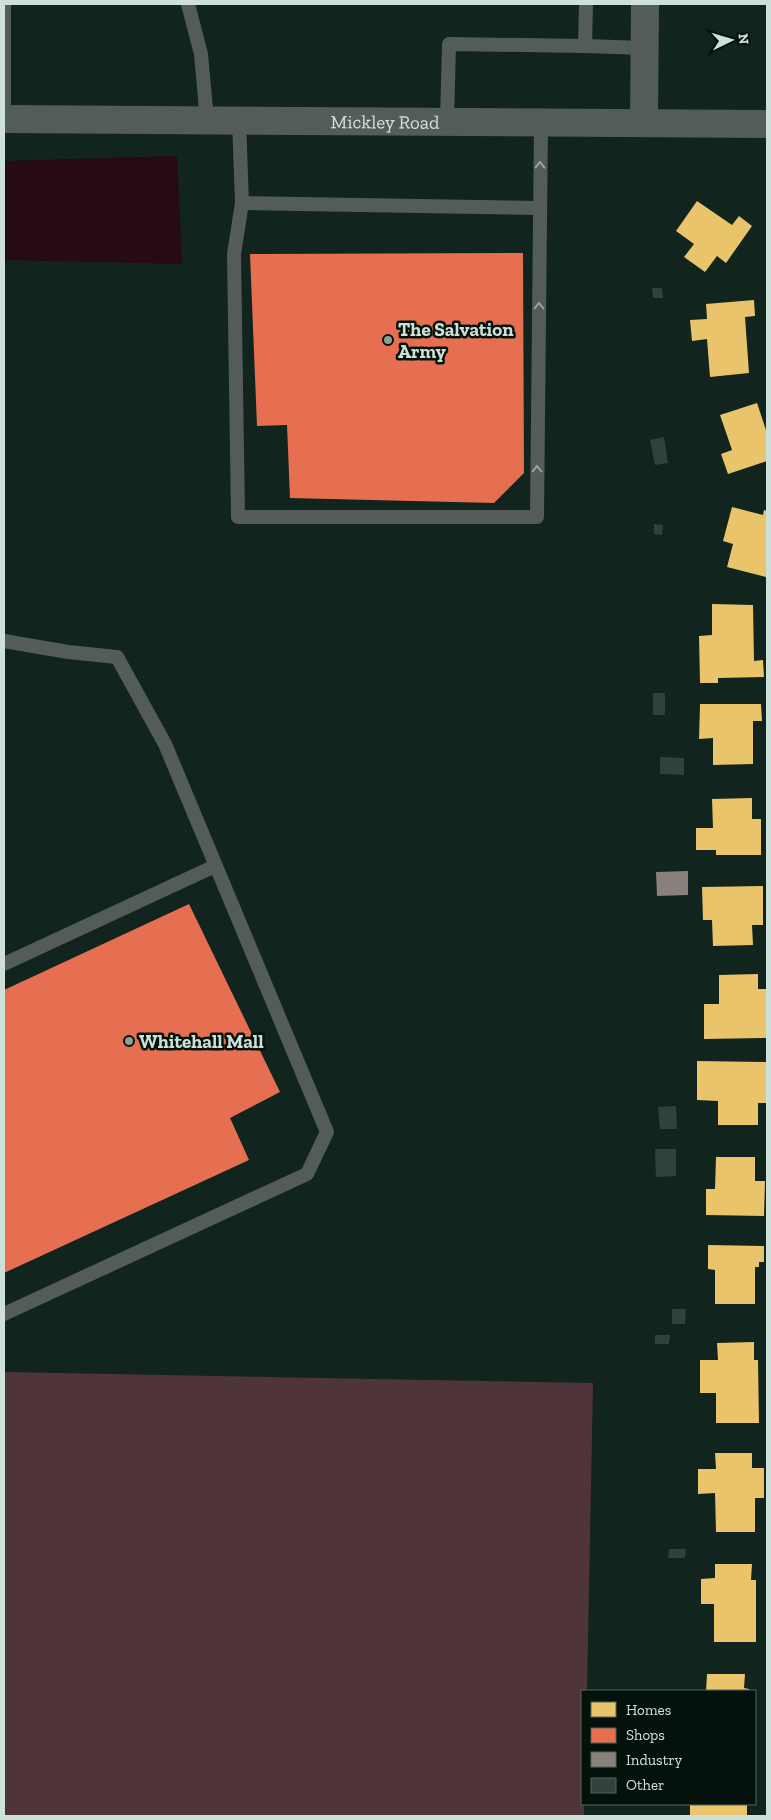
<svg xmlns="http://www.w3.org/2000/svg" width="771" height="1820" font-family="'Zilla Slab',serif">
	<rect width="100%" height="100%" fill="#11241e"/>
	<polygon fill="#4f353a" points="4,1372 593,1383 587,1691 582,1691 584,1816 4,1816"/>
	<polygon fill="#260b12" points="177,156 182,264 4,260 4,161"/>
	<g fill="#e9c46a">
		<polygon points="697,201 732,225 739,216 752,226 726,263 717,256 705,272 684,257 694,244 676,231"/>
		<polygon points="754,300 755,316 745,317 749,373 710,377 707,339 692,341 690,320 707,319 706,304"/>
		<polygon points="757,403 767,433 767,461 728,474 721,454 732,450 720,415"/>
		<polygon points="732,507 763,515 764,510 767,511 766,577 727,567 733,544 723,541"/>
		<polygon points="712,604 753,605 754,661 763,660 764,677 718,678 718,683 700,683 699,636 712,635"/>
		<polygon points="700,704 761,704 762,721 753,721 753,764 713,765 713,738 699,739"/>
		<polygon points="752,798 752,819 761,819 761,855 716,855 716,850 696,850 696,828 713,828 712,799"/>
		<polygon points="763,886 763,925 752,925 753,945 713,946 712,920 703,920 702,887"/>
		<polygon points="758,974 758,989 767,989 767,1038 704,1039 704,1004 719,1004 719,975"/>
		<polygon points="697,1061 767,1062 766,1103 758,1103 758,1125 718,1125 718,1101 697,1100"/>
		<polygon points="716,1157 755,1157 755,1181 765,1181 764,1216 706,1215 706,1189 715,1189"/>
		<polygon points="708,1245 764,1246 764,1262 759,1262 759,1267 755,1267 755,1304 715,1304 715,1270 708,1269"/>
		<polygon points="754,1342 754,1360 758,1360 759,1423 716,1423 716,1393 700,1393 700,1360 718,1360 717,1343"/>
		<polygon points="715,1453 752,1453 752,1468 764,1468 764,1498 755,1498 755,1532 716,1532 715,1493 698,1494 698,1469 716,1469"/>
		<polygon points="715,1564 752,1564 751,1580 756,1580 756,1642 714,1642 714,1604 701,1604 701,1579 715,1578"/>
		<polygon points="707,1674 745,1674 744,1688 749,1689 749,1691 706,1691"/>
		<rect x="690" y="1804" width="57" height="12"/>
	</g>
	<g fill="#e76f51">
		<polygon points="523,253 524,473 494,503 290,498 287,425 257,426 250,254"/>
		<polygon points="189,904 280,1092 230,1118 249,1160 4,1273 4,990"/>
	</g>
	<polygon fill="#8a817c" points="688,871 688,895 657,896 656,872"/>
	<g fill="#31423c">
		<polygon points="652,288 662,288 663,298 653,298"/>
		<polygon points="664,437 668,463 655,465 650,440"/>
		<polygon points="654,524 663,525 662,535 654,534"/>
		<rect x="653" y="693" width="12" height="22"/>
		<polygon points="660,757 684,758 684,775 660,774"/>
		<polygon points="676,1106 677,1129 660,1129 658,1107"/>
		<polygon points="655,1149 676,1149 676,1176 656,1177"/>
		<polygon points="672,1309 686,1309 685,1324 672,1324"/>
		<polygon points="655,1335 670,1335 669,1344 655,1344"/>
		<polygon points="669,1549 686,1549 685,1558 668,1558"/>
	</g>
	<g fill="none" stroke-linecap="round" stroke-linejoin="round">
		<g stroke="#545c59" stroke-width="14">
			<polyline points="188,4 201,54 207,120"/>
			<polyline points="4,5 4,119"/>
			<polyline points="585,46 645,48"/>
			<polyline points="239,120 242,203 539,208"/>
			<polyline points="447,122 449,44 585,46 586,4"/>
			<polyline points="242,203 234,254 238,517 537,517 541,123"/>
			<polyline points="4,641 68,652 117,657 165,744 327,1132 307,1174 4,1314"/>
			<polyline points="4,964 215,866"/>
		</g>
		<polyline stroke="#545c59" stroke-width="28" points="644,123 645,4"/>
		<path stroke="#545c59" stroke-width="28" id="s1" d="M4,119L767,124"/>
	</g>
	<defs><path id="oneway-chevron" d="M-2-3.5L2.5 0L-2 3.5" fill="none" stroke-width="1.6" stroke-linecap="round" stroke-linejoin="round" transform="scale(1.25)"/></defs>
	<g stroke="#97a59f">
		<use href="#oneway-chevron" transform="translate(540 165) rotate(-89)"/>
		<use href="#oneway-chevron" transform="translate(539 306) rotate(-90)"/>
		<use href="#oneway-chevron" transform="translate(537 469) rotate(-90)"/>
	</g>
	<g fill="#8c9f98" stroke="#05120c" stroke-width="2">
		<circle cx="388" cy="340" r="5"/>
		<circle cx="129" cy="1041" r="5"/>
	</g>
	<g text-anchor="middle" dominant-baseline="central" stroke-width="5" stroke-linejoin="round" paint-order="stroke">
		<g font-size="19" fill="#cee1d9" stroke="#05120c">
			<text stroke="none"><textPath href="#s1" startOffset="381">Mickley Road</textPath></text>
		</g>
		<g font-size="19" font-weight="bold" fill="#cee1d9" stroke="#05120c" text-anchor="start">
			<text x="398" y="329">The Salvation<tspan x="398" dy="22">Army</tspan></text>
			<text x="139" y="1041">Whitehall Mall</text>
		</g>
	</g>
	<rect width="771" height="1820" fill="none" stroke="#cee1d9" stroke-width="10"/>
	<rect x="581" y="1690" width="175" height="115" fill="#05120c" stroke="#55655e"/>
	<rect x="591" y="1702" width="25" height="15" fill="#e9c46a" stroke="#55655e"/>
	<text x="626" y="1715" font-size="15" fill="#cee1d9">Homes</text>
	<rect x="591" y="1728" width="25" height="15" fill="#e76f51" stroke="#55655e"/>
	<text x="626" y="1740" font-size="15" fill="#cee1d9">Shops</text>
	<rect x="591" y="1752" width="25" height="15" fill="#8a817c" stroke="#55655e"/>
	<text x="626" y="1765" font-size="15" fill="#cee1d9">Industry</text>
	<rect x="591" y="1778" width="25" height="15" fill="#31423c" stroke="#55655e"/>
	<text x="626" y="1790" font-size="15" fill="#cee1d9">Other</text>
	<g transform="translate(731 40) rotate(85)" stroke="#05120c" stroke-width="4" paint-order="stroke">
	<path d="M0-4L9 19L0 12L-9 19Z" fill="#cee1d9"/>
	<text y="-8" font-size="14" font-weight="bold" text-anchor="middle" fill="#cee1d9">N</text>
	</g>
</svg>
